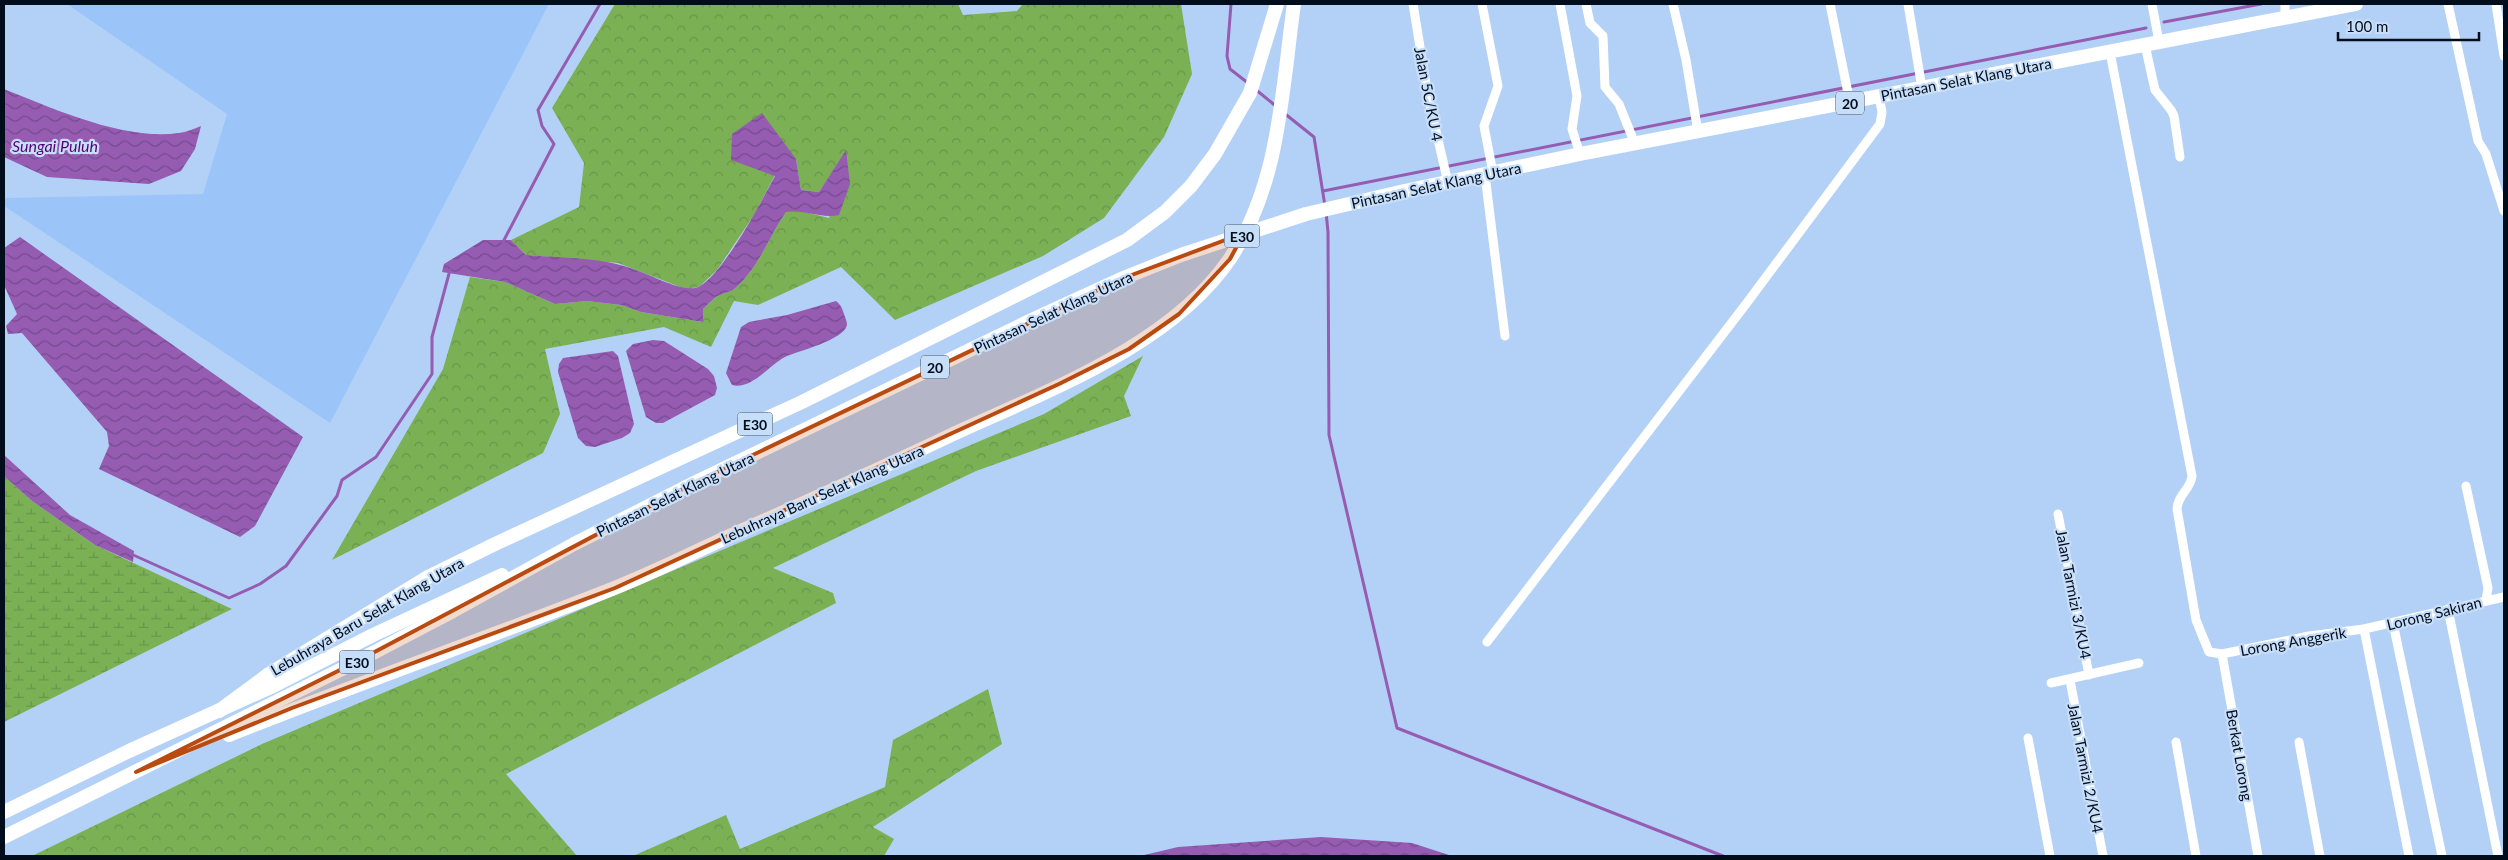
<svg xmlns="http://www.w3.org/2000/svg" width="2508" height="860" font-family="Lato,sans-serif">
	<defs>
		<pattern id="forest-crowns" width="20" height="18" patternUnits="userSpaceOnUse" patternTransform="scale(1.25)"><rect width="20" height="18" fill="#7bb055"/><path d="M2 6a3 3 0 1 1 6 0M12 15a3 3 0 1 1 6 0" fill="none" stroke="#699649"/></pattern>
		<pattern id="wetland-marsh" width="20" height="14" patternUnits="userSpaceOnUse" patternTransform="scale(1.25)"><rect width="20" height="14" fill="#7bb055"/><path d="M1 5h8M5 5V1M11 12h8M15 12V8" fill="none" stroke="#699649"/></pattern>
		<pattern id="water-waves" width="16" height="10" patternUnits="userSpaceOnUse" patternTransform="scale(1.25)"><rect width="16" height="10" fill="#955cb2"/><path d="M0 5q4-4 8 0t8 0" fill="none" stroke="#774a90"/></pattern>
	</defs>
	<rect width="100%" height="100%" fill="#b3d1f6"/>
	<polygon fill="#9bc5f9" points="67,4 549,4 330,423 4,206 4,198 203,194 227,114"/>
	<g fill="url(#forest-crowns)">
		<path d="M615,4H958L963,15L1017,11L1023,4H1181L1192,74L1164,137L1104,218L1043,256L895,320L841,267L758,305L734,301L711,347L664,327L545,349L560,414L543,453L332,560L443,369L470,277L505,282L555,304L587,301L621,305L641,312L703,322V309C709,304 715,297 721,294C725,292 729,293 733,290C758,270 768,238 786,212L797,210L829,218L846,151L819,192L801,190L796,159L775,175L754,215L717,270L700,286L688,290L618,263L526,255L511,240L579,207L584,163L552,108Z"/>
		<polygon points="1143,356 1124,396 1131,416 976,471 773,568 833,593 836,603 506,774 577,856 32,856 262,744 1044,414"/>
		<polygon points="988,689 1002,744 873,827 894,839 884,856 633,856 726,815 740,849 885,787 893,740"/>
	</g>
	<polygon fill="url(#wetland-marsh)" points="4,476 32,501 95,545 232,609 4,722"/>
	<g fill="url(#water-waves)">
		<path d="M4,89C54,109 125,141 179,133C186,132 194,129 201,126L195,149L181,171L149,184L47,177L4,157Z"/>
		<path d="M762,113L796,159L801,190L819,192L846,150L850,184L839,215C821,219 805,209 786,212C768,238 758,270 733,290C729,293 725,292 722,294C715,296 709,304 703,309V322L641,312L621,305L587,301L555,304L505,282L442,272L444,264L483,240H511L526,255C562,258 602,257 636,270C651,275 687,295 700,286C725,271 761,202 775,176L731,160L732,134Z"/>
		<polygon points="20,237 303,437 255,526 240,537 99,469 109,446 107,432 22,333 8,334 6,326 17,314 4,285 4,248"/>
		<path d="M836,301C841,305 842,308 844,314C845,317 847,321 847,325C844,340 798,351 785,357C769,365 752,390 732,385L726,373L741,327L749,322L787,315Z"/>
		<polygon points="653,340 664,341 708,369 714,376 717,388 715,395 663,423 656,423 646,417 626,351 633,344"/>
		<polygon points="613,351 618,356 634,424 630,433 622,438 595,447 586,446 578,438 558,372 559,364 563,358"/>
		<polygon points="4,455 70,515 134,551 133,562 95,545 32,501 4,476"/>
		<polygon points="1321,837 1412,843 1452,856 1140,856 1178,847"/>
	</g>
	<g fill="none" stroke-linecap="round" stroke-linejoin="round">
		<g stroke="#955cb2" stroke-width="3">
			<polyline points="1231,4 1227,56 1230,69 1248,83"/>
			<polyline points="2164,22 2261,4"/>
			<polyline points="1255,89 1277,107"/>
			<polyline points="1284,113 1314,137 1325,206"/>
			<polyline points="1323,191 2146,28"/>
			<polyline points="1326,212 1328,232 1329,435 1397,728 1723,856"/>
			<polyline points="503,242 554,144 542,126 538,110 600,4"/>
			<polyline points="131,554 229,598 260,584 286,566 337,496 342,480 376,457 432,374 432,337 450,270"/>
		</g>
		<g stroke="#fff" stroke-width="9">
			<polyline points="1413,4 1428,96 1448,183"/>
			<polyline points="1482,4 1498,86 1484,126 1493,173"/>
			<polyline points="1560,4 1577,96 1572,129 1580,154"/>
			<polyline points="1586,4 1590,23 1603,36 1605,87 1619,104 1635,144"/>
			<polyline points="1673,4 1686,60 1698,132"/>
			<polyline points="1830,4 1850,103"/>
			<polyline points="1908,4 1922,88"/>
			<polyline points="2152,4 2159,42"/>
			<polyline points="2285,4 2285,17"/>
			<polyline points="2448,4 2478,141 2486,154 2504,211"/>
			<polyline points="2496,4 2504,56"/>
			<polyline points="2145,45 2155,90 2171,110 2174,116 2180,157"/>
			<path d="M2110,52L2192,476C2191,489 2178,494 2177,509L2196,620L2209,652L2222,654L2309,636L2364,629L2504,597"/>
			<polyline points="1485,175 1505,336"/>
			<polyline points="2466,486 2488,588 2486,600"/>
			<polyline points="2058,514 2089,675"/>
			<polyline points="2448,609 2498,856"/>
			<polyline points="2393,623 2442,856"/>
			<polyline points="2364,629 2409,856"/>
			<polyline points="1487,642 1746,304 1880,124 1882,112 1879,96"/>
			<polyline points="2222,654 2258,856"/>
			<polyline points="2070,680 2103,856"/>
			<polyline points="2051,683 2139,663"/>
			<polyline points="2028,738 2050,856"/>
			<polyline points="2176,742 2196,856"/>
			<polyline points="2299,742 2320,856"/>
		</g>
		<g stroke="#fff" stroke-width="14">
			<polyline points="219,711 269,674 428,577 495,544 802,402 1127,240 1165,212 1191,186 1215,154 1250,93 1277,4"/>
			<path d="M229,735C356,684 485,639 612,589C653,573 692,553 732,535C804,503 876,471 947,437C1041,393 1171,347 1231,257C1280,183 1282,89 1294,4"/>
			<polyline points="4,812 129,751 273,686 373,635 502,575"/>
			<polyline points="4,837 350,665 453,611 574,544 692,484 1038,317 1121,279 1181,255 1306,214 1400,192 1580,154 2356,4"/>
		</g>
	</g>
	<path fill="#ba4a0f" fill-opacity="0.2" stroke="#ba4a0f" stroke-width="4" stroke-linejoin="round" d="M1244,233L1230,259L1179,314L1129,349L1059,384L615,588L292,708L136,772L350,665L692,484L1121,279Z"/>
	<g text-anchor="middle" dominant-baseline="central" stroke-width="4.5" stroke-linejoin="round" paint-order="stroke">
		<g fill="#c7def9" stroke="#3d4c5e" stroke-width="1">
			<rect x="1836" y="91.5" width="28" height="23" rx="4"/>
			<rect x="1224.5" y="224.5" width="35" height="23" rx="4"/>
			<rect x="921" y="355.5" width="28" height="23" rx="4"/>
			<rect x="737.5" y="412.5" width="35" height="23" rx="4"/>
			<rect x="339.5" y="650.5" width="35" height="23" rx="4"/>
		</g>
		<g font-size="14" font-weight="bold" fill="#020d1c">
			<text x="1850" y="103">20</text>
			<text x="1242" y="236">E30</text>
			<text x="935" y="367">20</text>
			<text x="755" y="424">E30</text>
			<text x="357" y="662">E30</text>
		</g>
		<g font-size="15" fill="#020d1c" stroke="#c7def9">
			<text transform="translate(1966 79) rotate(-11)">Pintasan Selat Klang Utara</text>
			<text transform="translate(1429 94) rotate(79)">Jalan 5C/KU 4</text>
			<text transform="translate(1436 185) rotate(-12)">Pintasan Selat Klang Utara</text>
			<text transform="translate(1053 312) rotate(-25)">Pintasan Selat Klang Utara</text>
			<text transform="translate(675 494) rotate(-26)">Pintasan Selat Klang Utara</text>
			<text transform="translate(822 494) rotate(-24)">Lebuhraya Baru Selat Klang Utara</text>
			<text transform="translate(2074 594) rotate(79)">Jalan Tarmizi 3/KU4</text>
			<text transform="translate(2434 613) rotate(-14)">Lorong Sakiran</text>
			<text transform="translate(367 616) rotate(-30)">Lebuhraya Baru Selat Klang Utara</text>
			<text transform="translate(2293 641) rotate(-10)">Lorong Anggerik</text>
			<text transform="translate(2240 755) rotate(80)">Berkat Lorong</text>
			<text transform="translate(2086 768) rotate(79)">Jalan Tarmizi 2/KU4</text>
		</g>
		<g font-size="16" font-style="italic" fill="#570175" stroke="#c7def9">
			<text x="55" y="145">Sungai Puluh</text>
		</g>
	</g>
	<rect width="2508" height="860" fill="none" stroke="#020d1c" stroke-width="10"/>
	<path d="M2338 32v8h141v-8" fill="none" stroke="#020d1c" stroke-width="2.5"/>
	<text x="2346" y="32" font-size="15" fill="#020d1c" stroke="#c7def9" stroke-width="4" paint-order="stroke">100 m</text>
</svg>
